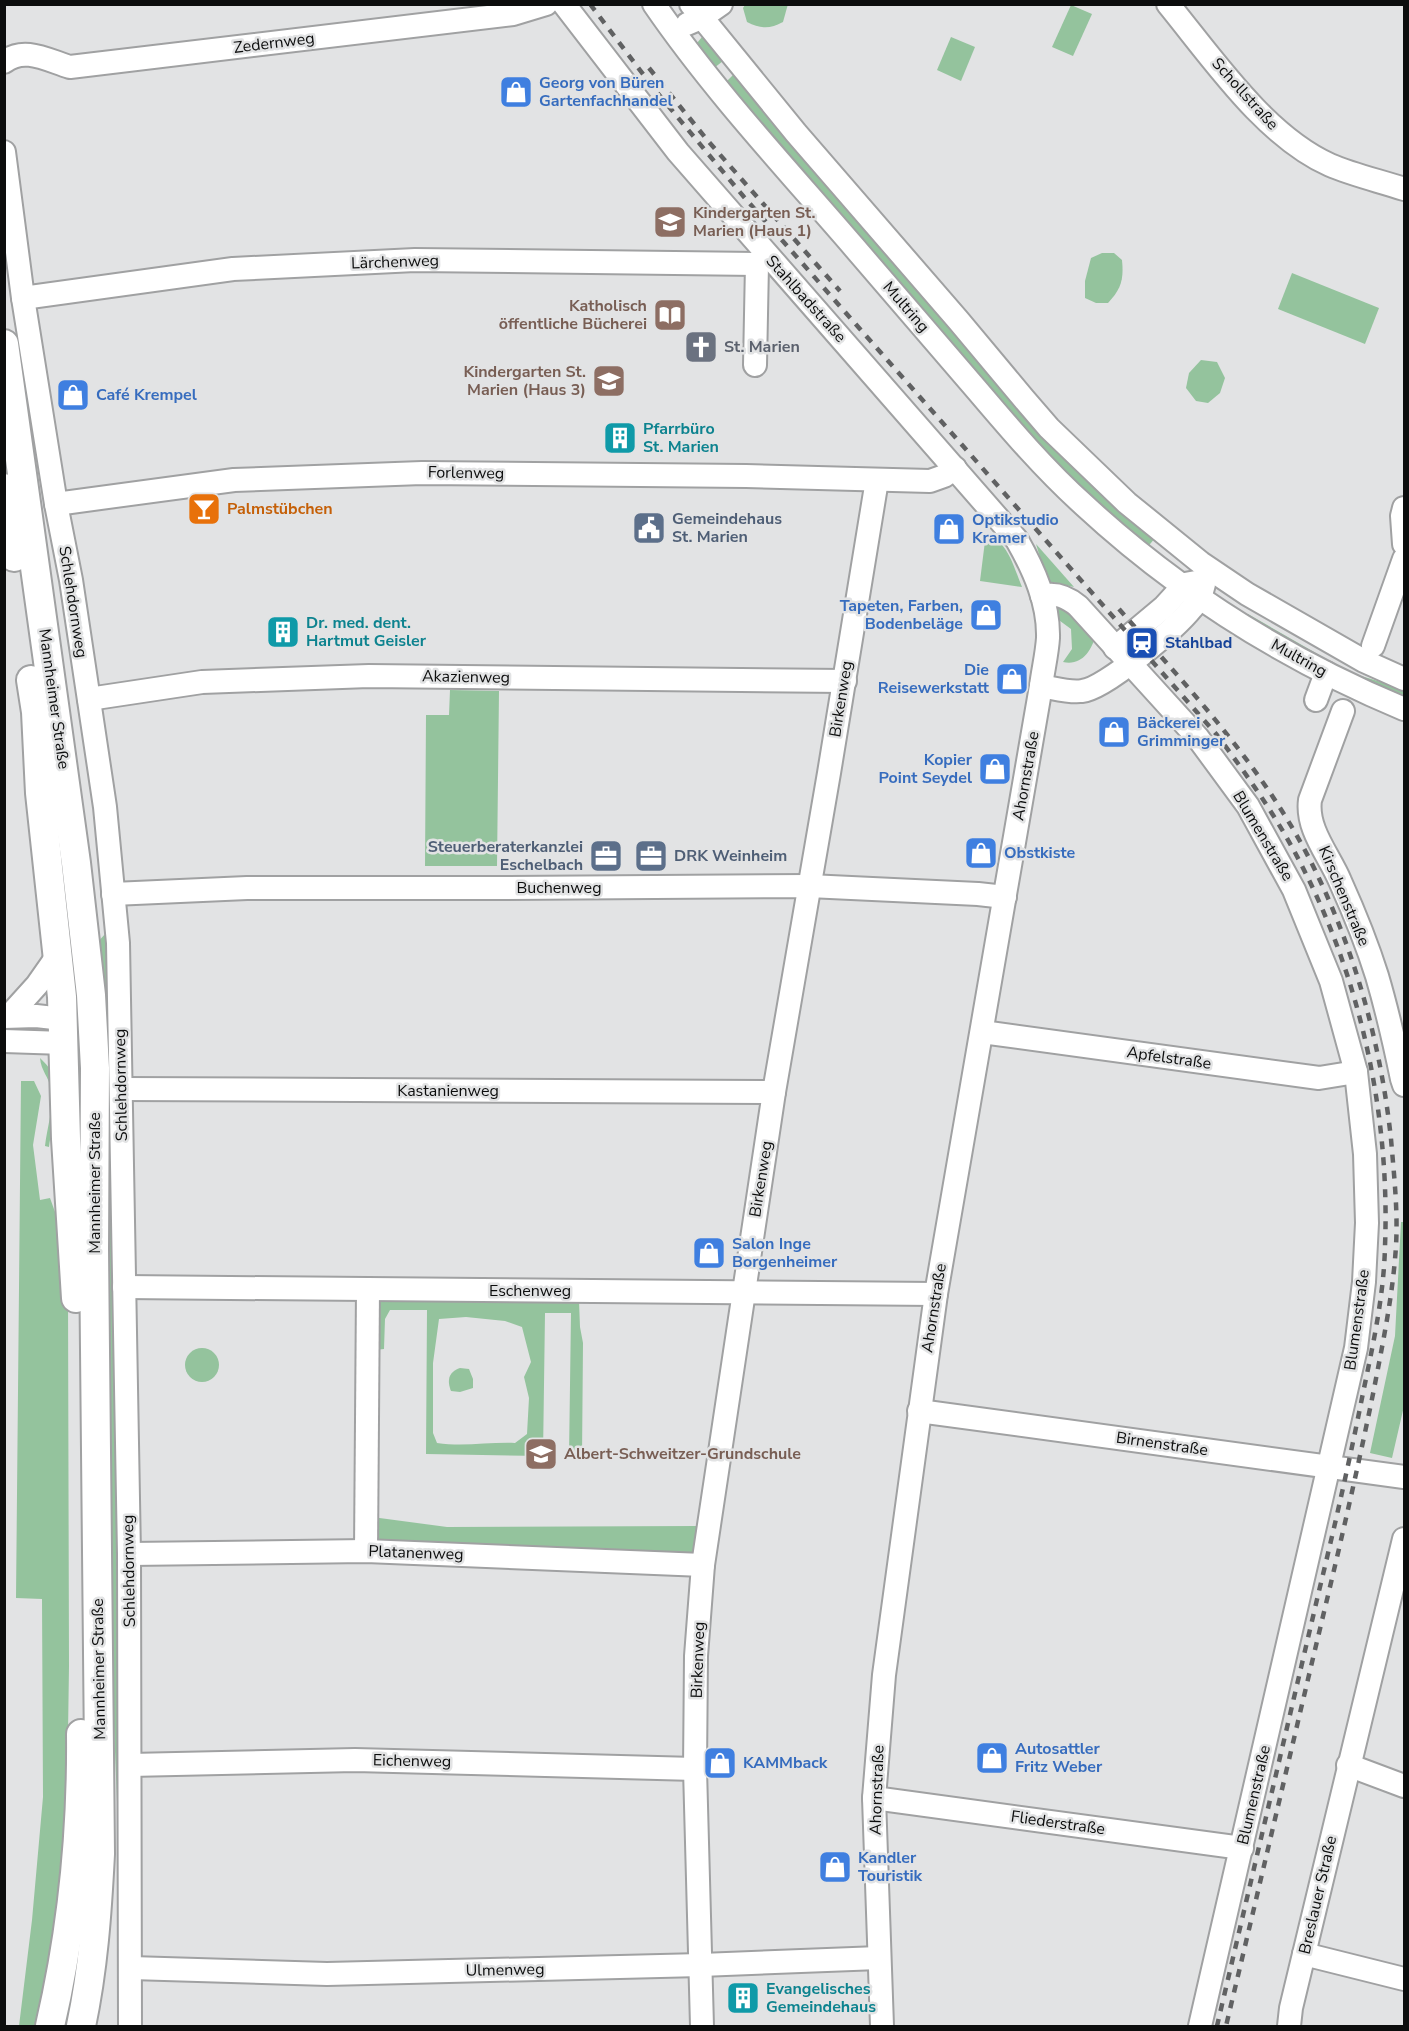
<svg xmlns="http://www.w3.org/2000/svg" width="1409" height="2031" font-family="'Nunito Sans',sans-serif">
	<rect width="100%" height="100%" fill="#e2e3e4"/>
	<g fill="#94c39d" fill-rule="evenodd">
		<path d="M788,4L783,22C770,29 761,29 747,22L743,8L745,5Z"/>
		<polygon points="1071,5 1092,14 1073,56 1052,47"/>
		<polygon points="702,37 706,38 723,61 714,68 704,56 697,43"/>
		<polygon points="951,37 975,47 961,81 937,70"/>
		<polygon points="735,73 1155,538 1146,549 1039,449 726,82"/>
		<path d="M1102,253H1114L1122,260C1124,280 1121,289 1108,303H1096L1085,298V281L1091,258Z"/>
		<polygon points="1292,273 1379,308 1365,344 1278,309"/>
		<polygon points="1201,360 1217,362 1225,378 1220,393 1208,403 1196,401 1186,388 1189,373"/>
		<path d="M991,536C1009,545 1015,570 1022,587L980,581L985,541Z"/>
		<polygon points="1036,544 1074,587 1047,581"/>
		<path d="M1061,602L1096,635C1091,651 1082,666 1063,662L1072,649L1071,629L1052,615L1053,609Z"/>
		<polygon points="1248,614 1328,660 1358,675 1404,689 1404,695 1356,679 1245,618"/>
		<polygon points="450,690 499,691 497,866 425,866 426,715 449,715"/>
		<polygon points="106,933 111,951 124,1847 119,1851 109,1602 96,944"/>
		<path d="M40,1058C46,1064 52,1070 54,1078C60,1099 52,1126 49,1147L45,1146C47,1128 54,1107 51,1089C49,1077 41,1071 40,1058Z"/>
		<polygon points="21,1081 34,1081 41,1096 33,1145 40,1200 50,1198 64,1237 68,1293 69,1666 67,1802 59,1887 49,1966 37,2026 19,2026 32,1920 43,1797 42,1599 16,1598"/>
		<polygon points="1401,1222 1404,1222 1404,1406 1392,1458 1370,1453 1395,1336"/>
		<path d="M375,1300L579,1301L580,1327L583,1343L582,1457H569L571,1313H545L543,1456L426,1454L427,1310H390L385,1319L384,1349L375,1350ZM466,1317L505,1321L522,1327L531,1362L524,1377L529,1398L527,1434L515,1443C489,1442 463,1447 437,1443L433,1433V1363L439,1319Z"/>
		<circle cx="202" cy="1365" r="17"/>
		<path d="M460,1368L469,1369L473,1379V1388L460,1392L451,1391C447,1381 448,1372 460,1368Z"/>
		<polygon points="372,1517 447,1527 698,1526 693,1555 372,1544"/>
	</g>
	<g fill="none" stroke-linecap="round" stroke-linejoin="round">
		<g stroke="#a0a1a2" stroke-width="26">
			<g id="minor">
				<path d="M564,4L678,152L1017,540C1034,570 1049,603 1048,638C1047,654 1043,670 1041,686L936,1294L884,1675L874,1798L882,2026"/>
				<path d="M654,4C713,90 786,168 854,247C895,295 936,342 977,390C1011,430 1045,470 1084,505C1178,592 1287,660 1404,709"/>
				<polyline points="691,4 796,133 958,320 1024,399 1049,428 1127,503 1201,563 1247,594 1364,661 1404,679"/>
				<path d="M1168,4C1213,59 1265,136 1330,165C1353,175 1380,181 1404,189"/>
				<polyline points="687,24 701,18 721,4"/>
				<path d="M4,62C24,46 47,60 70,67L513,14L546,4"/>
				<polyline points="4,152 23,298 56,504 71,580 105,807 118,943 129,1554 130,2026"/>
				<polyline points="23,298 233,269 415,260 757,264 767,255"/>
				<polyline points="755,365 757,264"/>
				<polyline points="56,504 234,480 422,473 746,476 930,481 944,476 955,468"/>
				<polyline points="1404,508 1402,516 1404,544"/>
				<path d="M1042,596C1056,592 1067,597 1078,606L1198,738L1248,806L1294,890L1331,981L1356,1072L1365,1154L1367,1223L1364,1282L1356,1348L1200,2026"/>
				<polyline points="1373,646 1404,559"/>
				<polyline points="1115,648 1164,607 1185,584 1196,582"/>
				<path d="M1041,686C1054,688 1069,693 1082,691C1105,689 1176,628 1192,608C1198,601 1202,594 1204,584"/>
				<polyline points="89,699 202,682 369,676 845,681"/>
				<polyline points="1316,700 1326,673"/>
				<path d="M1343,711L1310,800C1306,829 1329,855 1340,881C1354,912 1367,944 1377,976C1387,1010 1395,1045 1402,1079L1404,1085"/>
				<polyline points="113,894 247,888 503,888 809,886 978,894 1005,897"/>
				<polyline points="9,1016 37,985 58,955"/>
				<polyline points="4,1017 36,1016 63,1019"/>
				<polyline points="982,1032 1319,1078 1356,1072"/>
				<polyline points="4,1041 64,1043"/>
				<polyline points="121,1089 774,1092"/>
				<polyline points="124,1287 936,1294"/>
				<polyline points="919,1411 1404,1477"/>
				<polyline points="366,1551 368,1289"/>
				<polyline points="129,1554 366,1551 703,1565"/>
				<polyline points="130,1765 355,1760 695,1769"/>
				<polyline points="1348,1765 1404,1786"/>
				<polyline points="874,1798 1242,1848"/>
				<polyline points="1304,1954 1404,1979"/>
				<polyline points="131,1968 327,1974 701,1965 879,1958"/>
				<polyline points="702,2026 695,1769 696,1656 703,1565 774,1092 829,773 877,480"/>
				<polyline points="1289,2026 1291,2008 1404,1539"/>
			</g>
		</g>
		<g stroke="#a0a1a2" stroke-width="32">
			<g id="major">
				<path d="M4,344L76,863L91,995L95,1068L94,1249L100,1854C97,1913 93,1969 81,2026"/>
				<polyline points="4,488 14,557"/>
				<polyline points="31,680 36,712 40,793 62,997 66,1139 76,1298"/>
				<path d="M50,2026C72,1931 82,1832 81,1734"/>
			</g>
		</g>
		<use href="#minor" stroke="#fff" stroke-width="22"/>
		<use href="#major" stroke="#fff" stroke-width="28"/>
		<g stroke="#606162" stroke-width="4.5" stroke-dasharray="8 8" stroke-linecap="butt">
			<path d="M590,4L655,90L744,197L1217,735C1250,779 1281,823 1305,872C1362,985 1390,1119 1385,1246C1384,1295 1373,1345 1363,1393C1350,1459 1335,1525 1319,1591C1285,1736 1251,1881 1217,2026"/>
			<polyline points="649,68 708,141 840,291"/>
			<path d="M1119,609C1191,691 1267,771 1315,870C1356,954 1381,1046 1391,1139C1394,1175 1398,1210 1396,1246C1393,1294 1383,1342 1374,1389C1359,1463 1342,1537 1324,1612C1291,1750 1259,1888 1226,2026"/>
		</g>
	</g>
	<defs>
		<g id="shop-square" transform="scale(1.725)"><rect x="-9" y="-9" width="18" height="18" rx="4" fill="#3f7fe0" stroke="#e2e3e4"/><path d="M-5-2.5h2.3a2.7 3.5 0 0 1 5.4 0H5L5.5 6h-11ZM-1.5-2.5h3a1.5 2.3 0 0 0-3 0Z" fill="#fff"/></g>
		<g id="school-square" transform="scale(1.725)"><rect x="-9" y="-9" width="18" height="18" rx="4" fill="#8d6e63" stroke="#e2e3e4"/><path d="M0-5L7-2L0 1L-7-2ZM-4 1L0 2.5L4 1V4Q0 6-4 4Z" fill="#fff"/></g>
		<g id="library-square" transform="scale(1.725)"><rect x="-9" y="-9" width="18" height="18" rx="4" fill="#8d6e63" stroke="#e2e3e4"/><path d="M-6-4Q-3-5.5-.7-3.5V5Q-3 3-6 4ZM6-4Q3-5.5 .7-3.5V5Q3 3 6 4Z" fill="#fff"/></g>
		<g id="church-square" transform="scale(1.725)"><rect x="-9" y="-9" width="18" height="18" rx="4" fill="#6b7280" stroke="#e2e3e4"/><path d="M-1.2-6h2.4v3.5h3.3v2.4h-3.3V6h-2.4V-.1h-3.3v-2.4h3.3Z" fill="#fff"/></g>
		<g id="building-square" transform="scale(1.725)"><rect x="-9" y="-9" width="18" height="18" rx="4" fill="#0f9aa8" stroke="#e2e3e4"/><path d="M-4-6H4V6H1V3H-1V6H-4ZM-2.5-4.3h1.7v1.8h-1.7ZM.8-4.3h1.7v1.8H.8ZM-2.5-1h1.7V.8h-1.7ZM.8-1h1.7V.8H.8Z" fill="#fff"/></g>
		<g id="bar-square" transform="scale(1.725)"><rect x="-9" y="-9" width="18" height="18" rx="4" fill="#e8710a" stroke="#e2e3e4"/><path d="M-6-5H6L.8 .8V4.5H3.5V6h-7V4.5H-.8V.8Z" fill="#fff"/></g>
		<g id="civic-square" transform="scale(1.725)"><rect x="-9" y="-9" width="18" height="18" rx="4" fill="#5c6f8a" stroke="#e2e3e4"/><path d="M-.6-6.5H3V-4.5H.6V-3L4-1V1h2V6H-6V1h2V-1L-.6-3ZM-1.2 2.5V6h2.4V2.5Z" fill="#fff"/></g>
		<g id="station-square" transform="scale(1.725)"><rect x="-9" y="-9" width="18" height="18" rx="4" fill="#1a4fb4" stroke="#e2e3e4"/><path d="M-3-6H3Q5-6 5-4V2Q5 4 3 4L4.5 6H3L1.5 4h-3L-3 6H-4.5L-3 4Q-5 4-5 2V-4Q-5-6-3-6ZM-3.5-4v3h7v-3ZM-3.5 1v1.5H-2V1ZM2 1v1.5H3.5V1Z" fill="#fff"/></g>
		<g id="office-square" transform="scale(1.725)"><rect x="-9" y="-9" width="18" height="18" rx="4" fill="#5c6f8a" stroke="#e2e3e4"/><path d="M-6-3h4V-5.5h4V-3h4V5H-6ZM-1-4.5V-3h2v-1.5ZM-6 0V1H6V0Z" fill="#fff"/></g>
	</defs>
	<g fill-rule="evenodd">
		<use href="#shop-square" x="516" y="92"/>
		<use href="#school-square" x="670" y="222"/>
		<use href="#library-square" x="670" y="315"/>
		<use href="#church-square" x="701" y="347"/>
		<use href="#school-square" x="609" y="381"/>
		<use href="#shop-square" x="73" y="395"/>
		<use href="#building-square" x="620" y="438"/>
		<use href="#bar-square" x="204" y="509"/>
		<use href="#civic-square" x="649" y="528"/>
		<use href="#shop-square" x="949" y="529"/>
		<use href="#shop-square" x="986" y="615"/>
		<use href="#building-square" x="283" y="632"/>
		<use href="#station-square" x="1142" y="643"/>
		<use href="#shop-square" x="1012" y="679"/>
		<use href="#shop-square" x="1114" y="732"/>
		<use href="#shop-square" x="995" y="769"/>
		<use href="#shop-square" x="981" y="853"/>
		<use href="#office-square" x="606" y="856"/>
		<use href="#office-square" x="651" y="856"/>
		<use href="#shop-square" x="709" y="1253"/>
		<use href="#school-square" x="541" y="1454"/>
		<use href="#shop-square" x="992" y="1758"/>
		<use href="#shop-square" x="720" y="1763"/>
		<use href="#shop-square" x="835" y="1867"/>
		<use href="#building-square" x="743" y="1998"/>
	</g>
	<g text-anchor="middle" dominant-baseline="central" stroke-width="5" stroke-linejoin="round" paint-order="stroke">
		<g font-size="16" fill="#0c0d0d" stroke="#e2e3e4">
			<text transform="translate(274 43) rotate(-7)">Zedernweg</text>
			<text transform="translate(1245 94) rotate(48)">Schollstraße</text>
			<text transform="translate(395 262) rotate(-2)">Lärchenweg</text>
			<text transform="translate(806 299) rotate(48)">Stahlbadstraße</text>
			<text transform="translate(906 307) rotate(49)">Multring</text>
			<text transform="translate(466 473) rotate(1)">Forlenweg</text>
			<text transform="translate(73 602) rotate(81)">Schlehdornweg</text>
			<text transform="translate(1299 658) rotate(29)">Multring</text>
			<text transform="translate(466 677) rotate(1)">Akazienweg</text>
			<text transform="translate(54 699) rotate(82)">Mannheimer Straße</text>
			<text transform="translate(841 699) rotate(-81)">Birkenweg</text>
			<text transform="translate(1026 776) rotate(-80)">Ahornstraße</text>
			<text transform="translate(1263 836) rotate(59)">Blumenstraße</text>
			<text x="559" y="888">Buchenweg</text>
			<text transform="translate(1344 896) rotate(67)">Kirschenstraße</text>
			<text transform="translate(1169 1058) rotate(8)">Apfelstraße</text>
			<text transform="translate(121 1085) rotate(-91)">Schlehdornweg</text>
			<text x="448" y="1091">Kastanienweg</text>
			<text transform="translate(761 1179) rotate(-81)">Birkenweg</text>
			<text transform="translate(95 1183) rotate(-90)">Mannheimer Straße</text>
			<text x="530" y="1291">Eschenweg</text>
			<text transform="translate(934 1308) rotate(-81)">Ahornstraße</text>
			<text transform="translate(1357 1320) rotate(-82)">Blumenstraße</text>
			<text transform="translate(1162 1444) rotate(8)">Birnenstraße</text>
			<text transform="translate(416 1553) rotate(2)">Platanenweg</text>
			<text transform="translate(129 1571) rotate(-91)">Schlehdornweg</text>
			<text transform="translate(698 1660) rotate(-88)">Birkenweg</text>
			<text transform="translate(99 1669) rotate(-91)">Mannheimer Straße</text>
			<text transform="translate(412 1761) rotate(1)">Eichenweg</text>
			<text transform="translate(877 1790) rotate(-88)">Ahornstraße</text>
			<text transform="translate(1254 1795) rotate(-77)">Blumenstraße</text>
			<text transform="translate(1058 1823) rotate(8)">Fliederstraße</text>
			<text transform="translate(1318 1895) rotate(-77)">Breslauer Straße</text>
			<text transform="translate(505 1970) rotate(-1)">Ulmenweg</text>
		</g>
		<g font-size="16" font-weight="bold" fill="#366cbe" stroke="#e2e3e4" text-anchor="start">
			<text x="539" y="83">Georg von Büren<tspan x="539" dy="18">Gartenfachhandel</tspan></text>
			<text x="96" y="395">Café Krempel</text>
			<text x="972" y="520">Optikstudio<tspan x="972" dy="18">Kramer</tspan></text>
			<text x="963" y="606" text-anchor="end">Tapeten, Farben,<tspan x="963" dy="18">Bodenbeläge</tspan></text>
			<text x="989" y="670" text-anchor="end">Die<tspan x="989" dy="18">Reisewerkstatt</tspan></text>
			<text x="1137" y="723">Bäckerei<tspan x="1137" dy="18">Grimminger</tspan></text>
			<text x="972" y="760" text-anchor="end">Kopier<tspan x="972" dy="18">Point Seydel</tspan></text>
			<text x="1004" y="853">Obstkiste</text>
			<text x="732" y="1244">Salon Inge<tspan x="732" dy="18">Borgenheimer</tspan></text>
			<text x="1015" y="1749">Autosattler<tspan x="1015" dy="18">Fritz Weber</tspan></text>
			<text x="743" y="1763">KAMMback</text>
			<text x="858" y="1858">Kandler<tspan x="858" dy="18">Touristik</tspan></text>
		</g>
		<g font-size="16" font-weight="bold" fill="#785e54" stroke="#e2e3e4" text-anchor="start">
			<text x="693" y="213">Kindergarten St.<tspan x="693" dy="18">Marien (Haus 1)</tspan></text>
			<text x="647" y="306" text-anchor="end">Katholisch<tspan x="647" dy="18">öffentliche Bücherei</tspan></text>
			<text x="586" y="372" text-anchor="end">Kindergarten St.<tspan x="586" dy="18">Marien (Haus 3)</tspan></text>
			<text x="564" y="1454">Albert-Schweitzer-Grundschule</text>
		</g>
		<g font-size="16" font-weight="bold" fill="#5b616d" stroke="#e2e3e4" text-anchor="start">
			<text x="724" y="347">St. Marien</text>
		</g>
		<g font-size="16" font-weight="bold" fill="#0d838f" stroke="#e2e3e4" text-anchor="start">
			<text x="643" y="429">Pfarrbüro<tspan x="643" dy="18">St. Marien</tspan></text>
			<text x="306" y="623">Dr. med. dent.<tspan x="306" dy="18">Hartmut Geisler</tspan></text>
			<text x="766" y="1989">Evangelisches<tspan x="766" dy="18">Gemeindehaus</tspan></text>
		</g>
		<g font-size="16" font-weight="bold" fill="#c56008" stroke="#e2e3e4" text-anchor="start">
			<text x="227" y="509">Palmstübchen</text>
		</g>
		<g font-size="16" font-weight="bold" fill="#4e5e75" stroke="#e2e3e4" text-anchor="start">
			<text x="672" y="519">Gemeindehaus<tspan x="672" dy="18">St. Marien</tspan></text>
			<text x="583" y="847" text-anchor="end">Steuerberaterkanzlei<tspan x="583" dy="18">Eschelbach</tspan></text>
			<text x="674" y="856">DRK Weinheim</text>
		</g>
		<g font-size="16" font-weight="bold" fill="#164399" stroke="#e2e3e4" text-anchor="start">
			<text x="1165" y="643">Stahlbad</text>
		</g>
	</g>
	<rect width="1409" height="2031" fill="none" stroke="#0c0d0d" stroke-width="12"/>
</svg>
